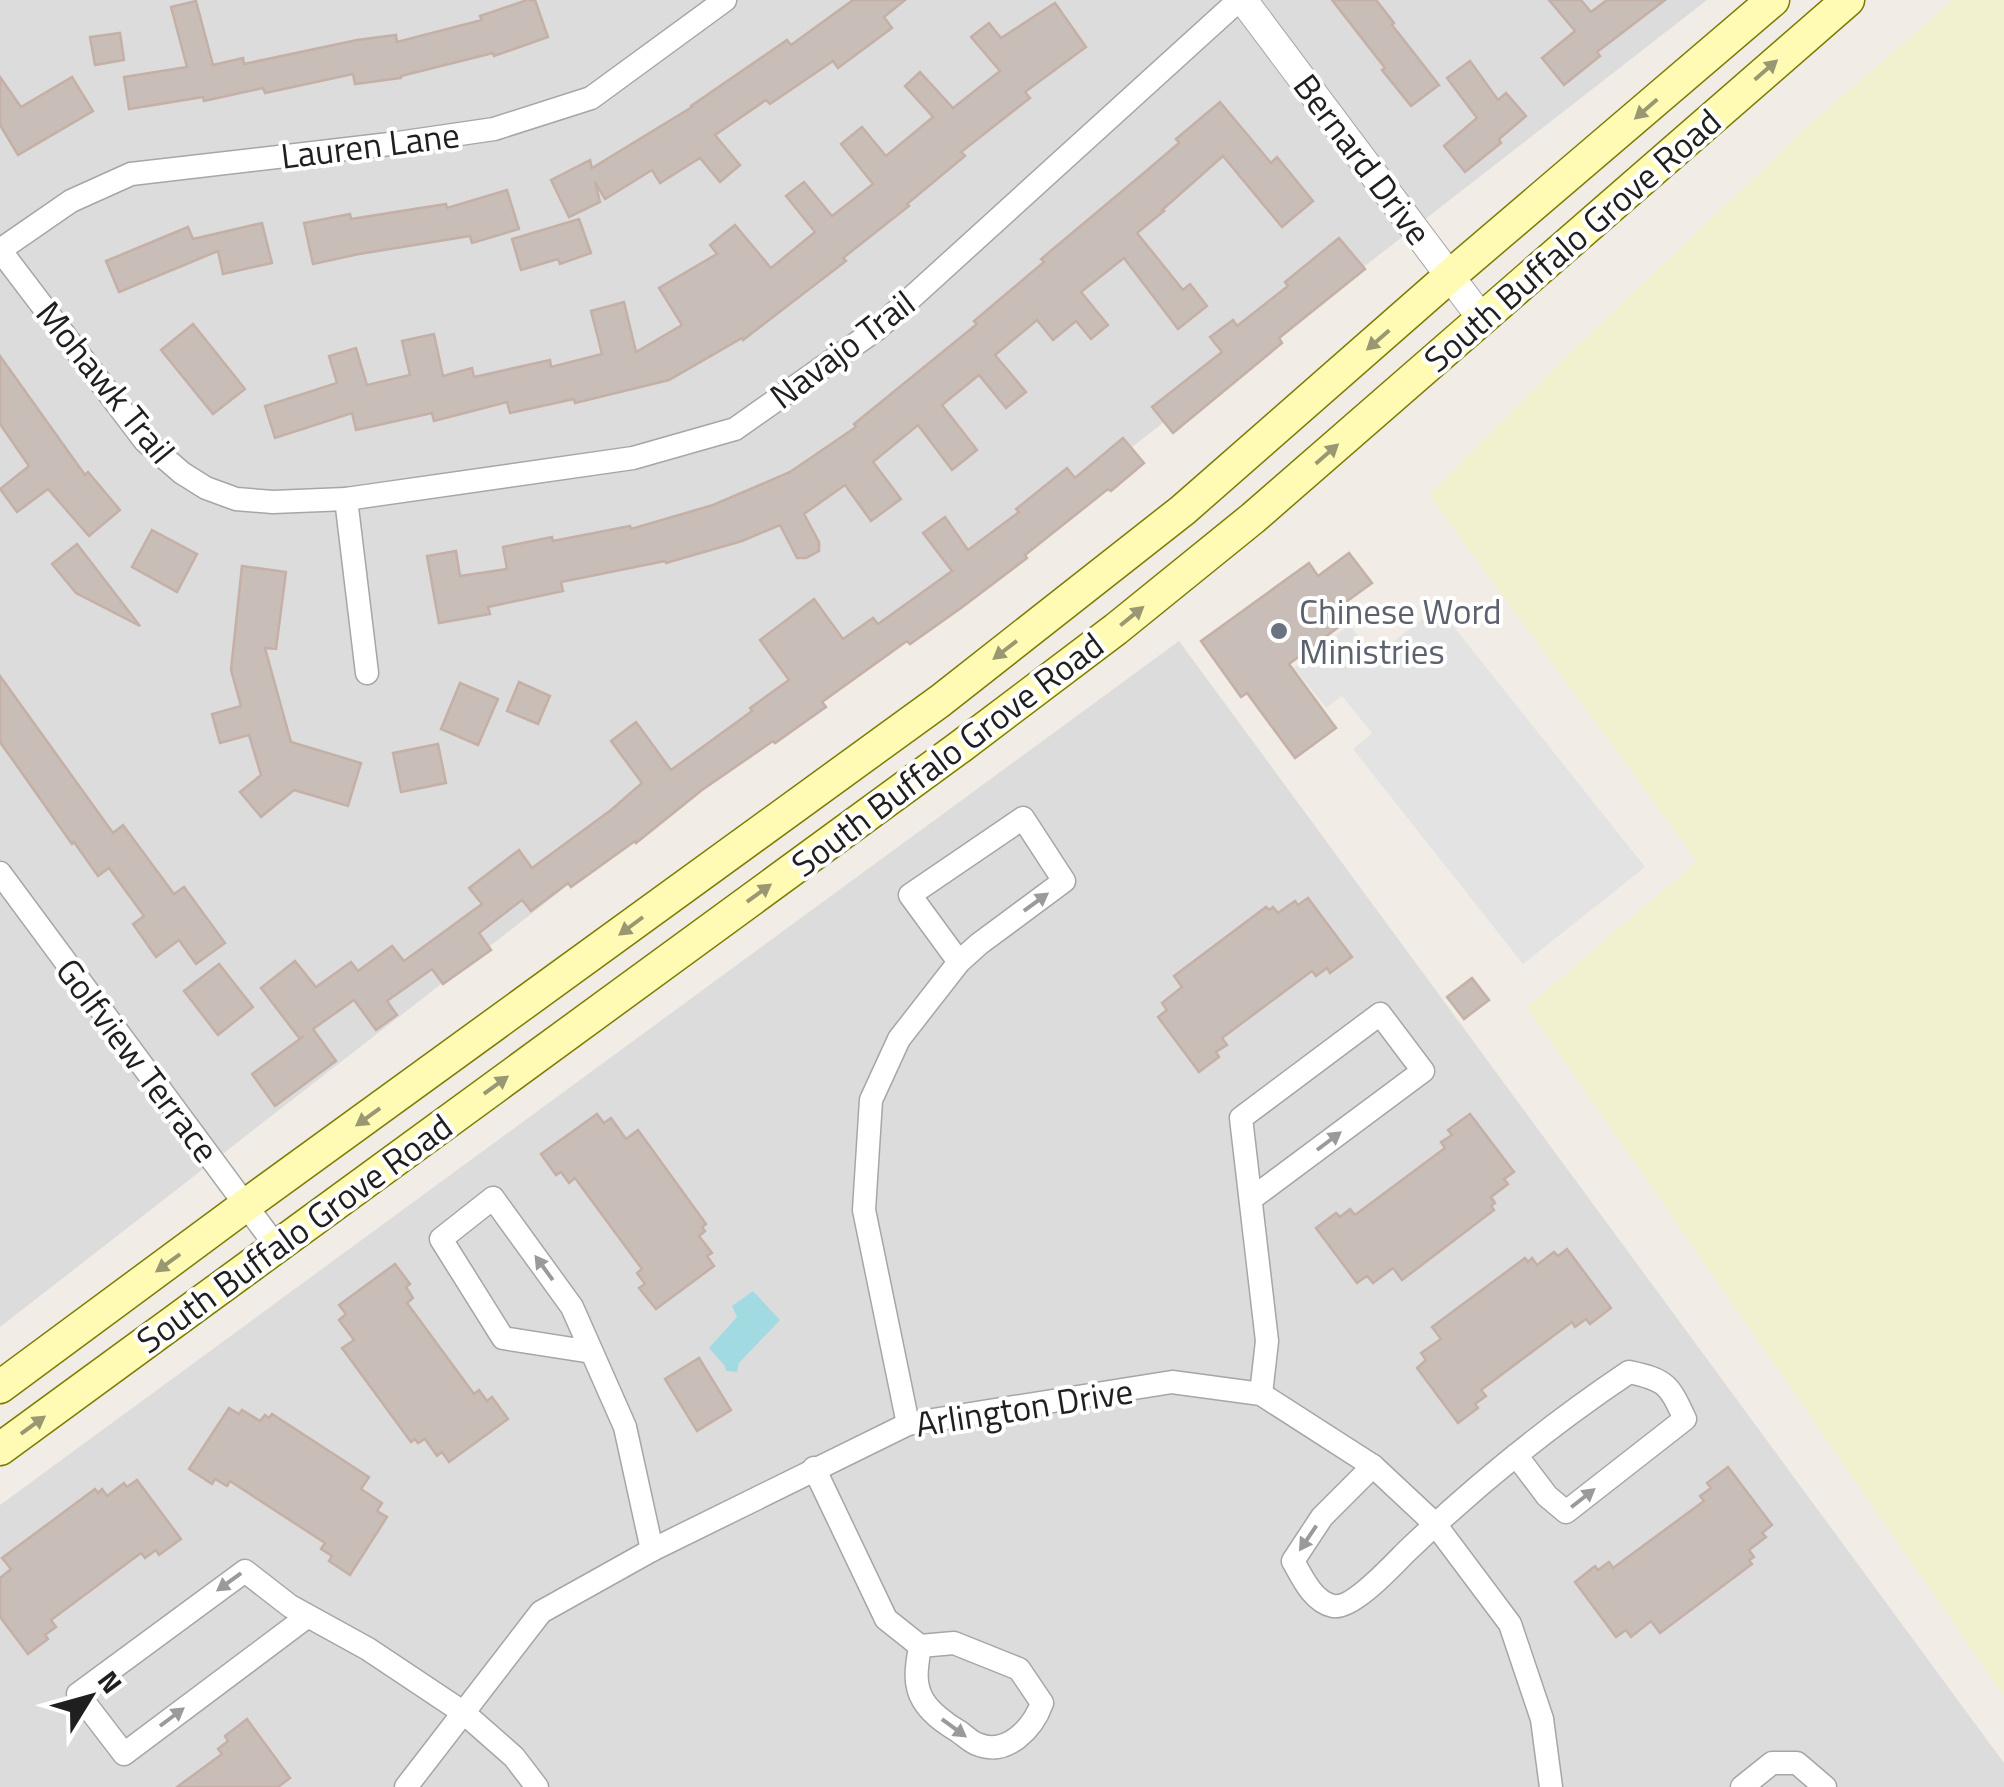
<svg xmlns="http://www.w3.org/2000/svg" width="2004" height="1787" font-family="'Titillium Web',sans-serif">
	<rect width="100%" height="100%" fill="#f1ece5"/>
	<g fill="#dddcdc">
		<polygon points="0,0 1707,0 0,1327"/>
		<polygon points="1179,641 2004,1763 2004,1787 0,1787 0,1505"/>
	</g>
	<polygon fill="#f1f0cf" points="1953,0 2004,0 2004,1696 1527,1007 1697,861 1429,495 1569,354 1809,125"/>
	<polygon fill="#e3e3e3" points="1438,607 1645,867 1523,964 1353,749 1372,733 1342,696 1326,708 1294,668 1349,625 1375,656"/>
	<polygon fill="#a2dae2" points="753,1291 780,1320 739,1363 737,1372 726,1371 725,1366 709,1348 737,1317 732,1306"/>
	<g fill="#c9bdb7" stroke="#c4b0a6" stroke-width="2.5">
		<polygon points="527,0 535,0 548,37 494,56 493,53 401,76 401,78 355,84 353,74 265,93 263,88 204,101 203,97 129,109 124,77 187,67 171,7 196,1 213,65 243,58 244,64 357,40 396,35 397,42 482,20 480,16"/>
		<polygon points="853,0 905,0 884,17 892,28 838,68 833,61 770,104 766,100 715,135 740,165 720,182 700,158 660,183 652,170 605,199 595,182 600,202 569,217 551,180 590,160 592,168 692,107 691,106 787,40 791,45"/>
		<polygon points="1332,0 1376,0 1394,23 1392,25 1439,85 1411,106 1382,70 1385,68"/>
		<polygon points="1549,0 1581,0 1591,12 1607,0 1665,0 1597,52 1600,56 1564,85 1542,58 1575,31"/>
		<polygon points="1055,3 1086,47 1025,92 1030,98 961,152 965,156 907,204 909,206 843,258 846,261 743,340 742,338 669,380 575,403 574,399 510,413 507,402 434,421 432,413 356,430 352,413 275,438 265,406 337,383 329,356 356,348 367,385 410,375 402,341 434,334 443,376 472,368 474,377 550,360 551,367 602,354 591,311 624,302 636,352 682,325 659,288 717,254 710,245 735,225 771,268 815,232 786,196 804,182 832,216 873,184 841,144 862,127 886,156 933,117 905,86 920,72 953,108 1000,71 971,37 989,23 1001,38"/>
		<polygon points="120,33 124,60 95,65 90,37"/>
		<polygon points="1470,61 1498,100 1506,93 1526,116 1499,139 1501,143 1465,172 1444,146 1477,118 1447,78"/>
		<polygon points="0,77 21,107 72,77 93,111 18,155 0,125"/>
		<polygon points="1220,102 1271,163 1277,157 1313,201 1282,227 1223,156 1162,210 1164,211 1137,233 1183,290 1190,284 1207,306 1178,329 1124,258 1081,292 1108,325 1091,339 1076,321 1053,340 1037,320 995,355 1026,392 1006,408 979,375 942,405 977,450 952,470 918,425 873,462 901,499 871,521 845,485 804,514 819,542 819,551 806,558 797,558 780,525 742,541 666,563 665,561 561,582 563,591 488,607 490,614 439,623 427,556 456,551 460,576 507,569 503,547 552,537 553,541 630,526 631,529 713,505 790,472 856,427 854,424 977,324 974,321 1044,262 1041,259 1145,172 1179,143 1176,139"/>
		<polygon points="507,190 519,229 472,243 470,236 359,254 313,264 304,223 350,214 351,219 446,204 447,208"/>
		<polygon points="579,219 591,253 560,264 558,259 521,270 512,239"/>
		<polygon points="262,223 272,263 223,274 218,251 119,292 106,261 188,227 193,239"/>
		<polygon points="1339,238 1365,269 1279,338 1282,343 1173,433 1152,407 1222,352 1210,337 1233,320 1237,326 1288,286 1285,282"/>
		<polygon points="193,324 245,389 213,414 161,350"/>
		<polygon points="0,356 85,475 88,472 120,510 89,536 48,489 17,512 0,489 29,466 0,424"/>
		<polygon points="1123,438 1144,463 1111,491 1108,489 1025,555 1027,558 961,608 910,644 907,641 822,702 826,707 775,743 773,741 702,790 636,843 635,841 571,887 568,883 531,911 522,900 479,933 491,950 443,984 432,969 387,1001 397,1015 376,1030 354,1000 313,1029 336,1061 275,1106 252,1074 304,1036 300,1039 261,988 295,961 316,987 351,962 358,971 392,946 404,961 482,904 469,888 519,850 532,868 611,810 642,783 611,741 636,722 671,770 752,711 750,708 789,680 760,640 814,599 843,639 873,618 878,624 952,571 923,533 945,517 968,550 1019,512 1016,509 1067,468 1075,478"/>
		<polygon points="152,530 197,554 177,592 132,567"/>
		<polygon points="77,544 140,626 76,593 52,564"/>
		<polygon points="1349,553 1372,583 1339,607 1348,620 1289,664 1336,728 1295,758 1247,693 1241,697 1201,641 1309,563 1318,576"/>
		<polygon points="242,566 286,572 276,649 265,648 291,742 361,763 348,806 294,790 261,817 240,792 261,775 249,735 220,743 212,714 241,706 231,670"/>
		<polygon points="0,676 113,833 123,825 174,894 184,887 225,943 196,964 179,940 156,957 133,924 144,916 109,868 98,876 74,842 72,844 0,742"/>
		<polygon points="519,682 550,696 538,724 507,711"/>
		<polygon points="460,683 498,699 478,745 441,729"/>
		<polygon points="438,744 446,783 401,792 393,753"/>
		<polygon points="1308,898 1352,957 1330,973 1327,968 1316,976 1312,971 1222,1038 1227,1045 1216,1052 1219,1057 1199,1072 1158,1017 1167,1010 1162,1003 1182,987 1174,976 1266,907 1269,910 1273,907 1278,913 1295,901 1298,905"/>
		<polygon points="219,964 253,1007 218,1035 184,991"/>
		<polygon points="1472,978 1489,1000 1464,1019 1447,997"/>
		<polygon points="597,1114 604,1123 611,1118 626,1139 638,1130 706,1224 702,1227 705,1231 699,1236 712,1253 707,1256 714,1266 656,1309 639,1288 645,1284 637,1273 642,1269 575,1178 569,1183 561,1172 556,1175 541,1154"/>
		<polygon points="1470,1114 1514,1172 1504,1179 1508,1184 1491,1197 1495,1203 1491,1206 1494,1210 1402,1280 1393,1268 1373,1283 1367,1276 1357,1283 1316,1228 1336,1213 1340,1217 1350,1209 1355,1215 1445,1148 1441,1142 1452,1135 1448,1130"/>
		<polygon points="1567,1249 1611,1308 1590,1324 1586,1319 1575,1327 1572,1322 1481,1390 1486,1396 1475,1404 1478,1408 1458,1423 1417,1368 1426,1360 1421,1353 1441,1339 1432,1327 1525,1258 1528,1262 1532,1258 1537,1265 1554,1252 1558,1256"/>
		<polygon points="395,1264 410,1284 406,1287 413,1298 407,1303 474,1394 479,1390 487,1401 492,1397 508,1419 449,1462 442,1452 437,1456 425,1439 418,1443 415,1439 411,1442 342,1348 354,1340 339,1320 346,1314 339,1305"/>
		<polygon points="699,1358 731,1410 697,1431 665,1379"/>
		<polygon points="229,1408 239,1414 242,1410 260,1421 265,1415 269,1418 272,1414 369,1477 361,1489 382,1503 377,1511 387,1517 350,1575 329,1561 332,1556 321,1549 325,1543 230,1481 227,1486 215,1479 212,1484 189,1469"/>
		<polygon points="1728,1467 1772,1525 1762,1533 1766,1537 1749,1550 1754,1557 1749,1560 1752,1564 1660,1633 1651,1621 1631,1637 1626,1630 1616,1637 1575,1582 1595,1566 1598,1570 1609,1562 1613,1568 1704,1501 1700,1496 1711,1488 1707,1483"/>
		<polygon points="137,1480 181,1539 159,1555 156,1550 145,1558 141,1553 51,1620 56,1627 45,1635 48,1639 28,1654 0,1617 0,1578 11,1569 2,1558 95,1489 98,1493 102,1489 107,1496 124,1483 127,1487"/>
		<polygon points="247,1719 290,1778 278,1787 177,1787 222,1754 218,1749 228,1741 225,1736"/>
	</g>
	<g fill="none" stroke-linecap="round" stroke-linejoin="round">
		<g stroke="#a6a6a6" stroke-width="25">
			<g id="minor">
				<polyline points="0,250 145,441 182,473 206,488 236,499 273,502 346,499 633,458 735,429 877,329 1239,0"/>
				<polyline points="0,250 71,201 131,174 398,143 494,129 591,98 725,0"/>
				<polyline points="346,499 367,673"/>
				<polyline points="0,873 276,1246"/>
				<polyline points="1251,1199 1423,1071 1380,1014 1241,1118 1267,1341 1261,1394"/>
				<polyline points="592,1352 503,1338 441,1239 493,1198 572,1307 625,1427 652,1550"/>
				<polyline points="908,1424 864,1210 871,1100 899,1039 959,962 979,944 1064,881 1023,818 910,895 959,962"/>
				<path d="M1373,1466L1322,1517L1293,1561C1302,1577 1313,1602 1333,1606C1352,1610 1393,1565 1406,1552C1475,1486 1550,1425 1629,1372C1667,1380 1669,1385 1685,1419L1566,1512L1547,1496L1516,1455"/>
				<path d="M814,1468L886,1619L920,1646L954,1643L1019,1669L1042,1703C1033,1728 1007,1757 977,1744C971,1742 964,1735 958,1731C946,1724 930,1712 923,1700C913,1683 917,1665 920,1646"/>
				<polyline points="308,1616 124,1754 78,1694 245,1571 290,1606 368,1649 464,1713 514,1757 537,1787"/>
				<polyline points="406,1787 541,1612 652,1550 908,1424 1172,1382 1261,1394 1373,1466 1435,1524 1510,1624 1542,1719 1551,1787"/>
				<polyline points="1742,1787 1772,1763 1797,1763 1825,1787"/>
			</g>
		</g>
		<g stroke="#a6a6a6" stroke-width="30">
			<polyline id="tertiary" points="1243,0 1482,319"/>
		</g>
		<g stroke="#7b7c00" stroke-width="35">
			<g id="secondary">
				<polyline points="0,1387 246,1205 940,701 1183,510 1451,275 1773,0"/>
				<polyline points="0,1449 960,747 1116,629 1253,518 1848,0"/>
			</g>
		</g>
		<use href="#minor" stroke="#fff" stroke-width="22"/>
		<use href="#tertiary" stroke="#fff" stroke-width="28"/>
		<use href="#secondary" stroke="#fffbb5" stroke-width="32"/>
	</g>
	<defs><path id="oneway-solid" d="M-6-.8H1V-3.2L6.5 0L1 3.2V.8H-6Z" transform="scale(2.5)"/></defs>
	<g fill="#9a9872">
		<use href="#oneway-solid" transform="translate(1766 70) rotate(-41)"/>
		<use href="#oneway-solid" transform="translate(1646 109) rotate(139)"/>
		<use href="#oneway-solid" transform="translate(1378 340) rotate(139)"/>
		<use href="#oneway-solid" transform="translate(1327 454) rotate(-41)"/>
		<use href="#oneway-solid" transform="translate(1132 616) rotate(-39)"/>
		<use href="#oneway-solid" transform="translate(1005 650) rotate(142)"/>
		<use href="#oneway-solid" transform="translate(759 893) rotate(-36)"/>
		<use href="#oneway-solid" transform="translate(631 926) rotate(143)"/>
		<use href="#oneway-solid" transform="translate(496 1085) rotate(-36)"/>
		<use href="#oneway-solid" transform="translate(368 1117) rotate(144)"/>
		<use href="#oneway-solid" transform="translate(168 1263) rotate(144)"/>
		<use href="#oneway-solid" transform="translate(33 1425) rotate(-36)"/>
	</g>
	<g fill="#9a9a9a">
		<use href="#oneway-solid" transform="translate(1036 902) rotate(-36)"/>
		<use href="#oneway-solid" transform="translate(1329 1141) rotate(-37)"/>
		<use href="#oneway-solid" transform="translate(544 1268) rotate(-126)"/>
		<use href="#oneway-solid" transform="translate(1583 1498) rotate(-38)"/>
		<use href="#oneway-solid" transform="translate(1308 1538) rotate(124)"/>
		<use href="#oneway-solid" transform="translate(229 1582) rotate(144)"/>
		<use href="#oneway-solid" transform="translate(172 1717) rotate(-37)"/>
		<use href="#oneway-solid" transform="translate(954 1728) rotate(36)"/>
	</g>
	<circle fill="#6b7280" stroke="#fff" stroke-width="4" cx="1279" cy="631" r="10"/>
	<g text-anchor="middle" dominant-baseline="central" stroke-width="8" stroke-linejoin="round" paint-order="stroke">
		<g font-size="35" fill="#1f1f1f" stroke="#fff">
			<text transform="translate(370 145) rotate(-7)">Lauren Lane</text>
			<text transform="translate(1363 159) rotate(53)">Bernard Drive</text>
			<text transform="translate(1572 240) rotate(-41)">South Buffalo Grove Road</text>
			<text transform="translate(842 349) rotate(-37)">Navajo Trail</text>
			<text transform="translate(106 382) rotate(51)">Mohawk Trail</text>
			<text transform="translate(947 754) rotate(-37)">South Buffalo Grove Road</text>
			<text transform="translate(138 1060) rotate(53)">Golfview Terrace</text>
			<text transform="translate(294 1233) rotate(-36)">South Buffalo Grove Road</text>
			<text transform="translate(1024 1407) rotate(-9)">Arlington Drive</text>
		</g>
		<g font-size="35" fill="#5b616d" stroke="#fff" text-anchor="start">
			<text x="1299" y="611">Chinese Word<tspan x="1299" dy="40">Ministries</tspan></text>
		</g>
	</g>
	<g transform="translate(90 1697) rotate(53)" stroke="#ffffff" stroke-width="8" paint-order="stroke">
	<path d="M0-8L18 38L0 25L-18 38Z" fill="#1f1f1f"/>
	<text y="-15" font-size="28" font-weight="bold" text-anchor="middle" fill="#1f1f1f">N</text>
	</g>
</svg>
